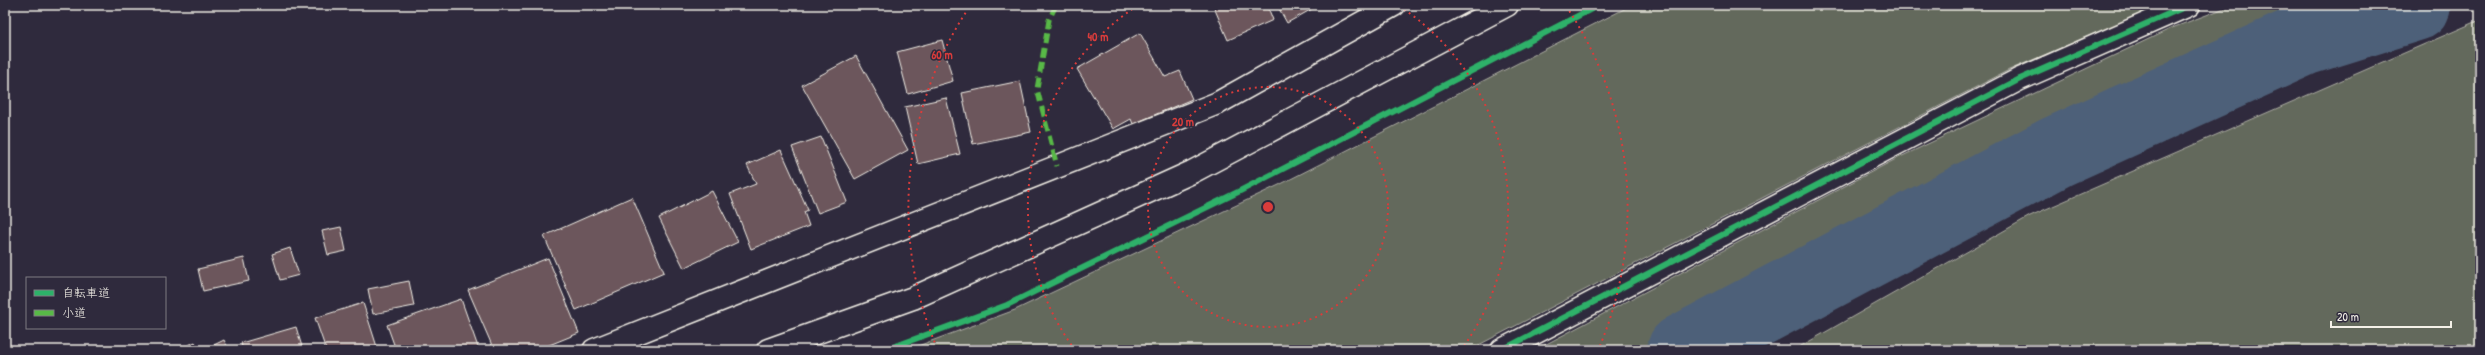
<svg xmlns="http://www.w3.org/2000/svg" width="2485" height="355" font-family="'Patrick Hand','Klee One',sans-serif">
	<rect width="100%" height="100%" fill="#2f2a3d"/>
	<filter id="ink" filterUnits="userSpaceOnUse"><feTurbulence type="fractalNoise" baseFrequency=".025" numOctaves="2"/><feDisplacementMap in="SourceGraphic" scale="8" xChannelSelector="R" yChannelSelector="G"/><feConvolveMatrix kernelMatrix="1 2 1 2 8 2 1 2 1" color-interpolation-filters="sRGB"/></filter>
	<g filter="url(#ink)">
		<g fill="#64695c" stroke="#acada2">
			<polygon points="1632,5 2162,5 2009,70 1469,350 907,350 1015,310 1279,185"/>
			<polygon points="2233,5 2381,5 2308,28 2025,157 1656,350 1535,350 1896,159 2172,28"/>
			<polygon points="2480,20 2480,350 1794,350 2030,216"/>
		</g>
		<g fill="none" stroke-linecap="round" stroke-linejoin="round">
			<polyline stroke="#4e6179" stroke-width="72" points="1683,350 2056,152 2303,40 2415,5"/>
		</g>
		<g fill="#6c565c" stroke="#f4f1e8">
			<polygon points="1213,5 1267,5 1273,20 1228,40"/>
			<polygon points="1277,5 1319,5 1287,23"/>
			<polygon points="1140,33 1165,77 1180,71 1192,99 1133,124 1131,119 1113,129 1077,69"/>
			<polygon points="942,40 953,81 908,94 897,52"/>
			<polygon points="856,56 908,150 855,179 802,85"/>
			<polygon points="1020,81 1031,132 973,144 962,93"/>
			<polygon points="946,98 960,154 918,164 905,107"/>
			<polygon points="821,137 847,202 818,213 792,147"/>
			<polygon points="781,150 808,210 804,212 809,226 751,249 730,194 756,184 747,165"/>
			<polygon points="712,191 738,242 684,268 659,218"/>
			<polygon points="632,197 664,272 576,310 544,236"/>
			<polygon points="341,227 346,251 328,255 322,231"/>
			<polygon points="290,248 299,275 280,280 272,254"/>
			<polygon points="244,258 249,281 203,291 198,269"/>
			<polygon points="548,258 579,333 537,350 494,350 468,290"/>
			<polygon points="409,281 414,306 373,314 368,289"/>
			<polygon points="461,299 479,350 396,350 387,325"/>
			<polygon points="363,303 378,350 326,350 315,318"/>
			<polygon points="296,327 303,350 243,350 241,343"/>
			<polygon points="224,340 229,350 204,350"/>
			<polygon points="195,342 199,350 178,350"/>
		</g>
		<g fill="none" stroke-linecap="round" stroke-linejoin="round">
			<g stroke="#f4f1e8" stroke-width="25">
				<g id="minor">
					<polyline points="594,350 1218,103 1394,5"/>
					<polyline points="768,350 913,298 1192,172 1507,5"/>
					<polyline points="1502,350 2020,79 2189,5"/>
				</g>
			</g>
			<use href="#minor" stroke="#2f2a3d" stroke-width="22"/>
			<polyline stroke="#58b947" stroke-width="5" stroke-dasharray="10 5" stroke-linecap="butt" points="1056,5 1049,20 1037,89 1057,166"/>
			<g stroke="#2f2a3d" stroke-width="8">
				<g id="cycleway">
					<polyline points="885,350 1007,305 1238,192 1599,5"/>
					<polyline points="1502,350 2020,79 2189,5"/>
				</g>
			</g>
			<use href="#cycleway" stroke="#2db169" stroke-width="6"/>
		</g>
	</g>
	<g fill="none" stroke="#d93c3b" stroke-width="2" stroke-dasharray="2 4">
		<circle cx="1268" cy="207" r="120"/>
		<path d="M1075 350A240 240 0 0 1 1137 6M1399 6A240 240 0 0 1 1461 350"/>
		<path d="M937 348A360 360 0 0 1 970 6M1566 6A360 360 0 0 1 1599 348"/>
	</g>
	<circle cx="1268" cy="207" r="6" fill="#d93c3b" stroke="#2f2a3d" stroke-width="2"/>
	<g font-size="12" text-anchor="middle" font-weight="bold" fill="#d93c3b" stroke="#2f2a3d" stroke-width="3" stroke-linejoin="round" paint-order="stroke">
		<text x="1098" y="41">40 m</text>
		<text x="942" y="59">60 m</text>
		<text x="1183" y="126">20 m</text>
	</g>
	<rect width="2485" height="355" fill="none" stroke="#2f2a3d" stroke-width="20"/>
	<rect x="10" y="10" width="2465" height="335" fill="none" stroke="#f4f1e8" stroke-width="1.5" filter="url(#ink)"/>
	<rect x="26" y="277" width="140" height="52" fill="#2f2a3d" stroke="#7e7a81"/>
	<rect x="34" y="290" width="20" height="6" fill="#2db169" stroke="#7e7a81"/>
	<text x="62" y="297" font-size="12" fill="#f4f1e8">自転車道</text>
	<rect x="34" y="310" width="20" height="6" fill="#58b947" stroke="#7e7a81"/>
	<text x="62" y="317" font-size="12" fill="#f4f1e8">小道</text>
	<path d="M2331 321v6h120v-6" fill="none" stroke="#f4f1e8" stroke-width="2"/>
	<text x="2337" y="321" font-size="12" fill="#f4f1e8" stroke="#2f2a3d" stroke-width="3" paint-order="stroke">20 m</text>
</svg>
